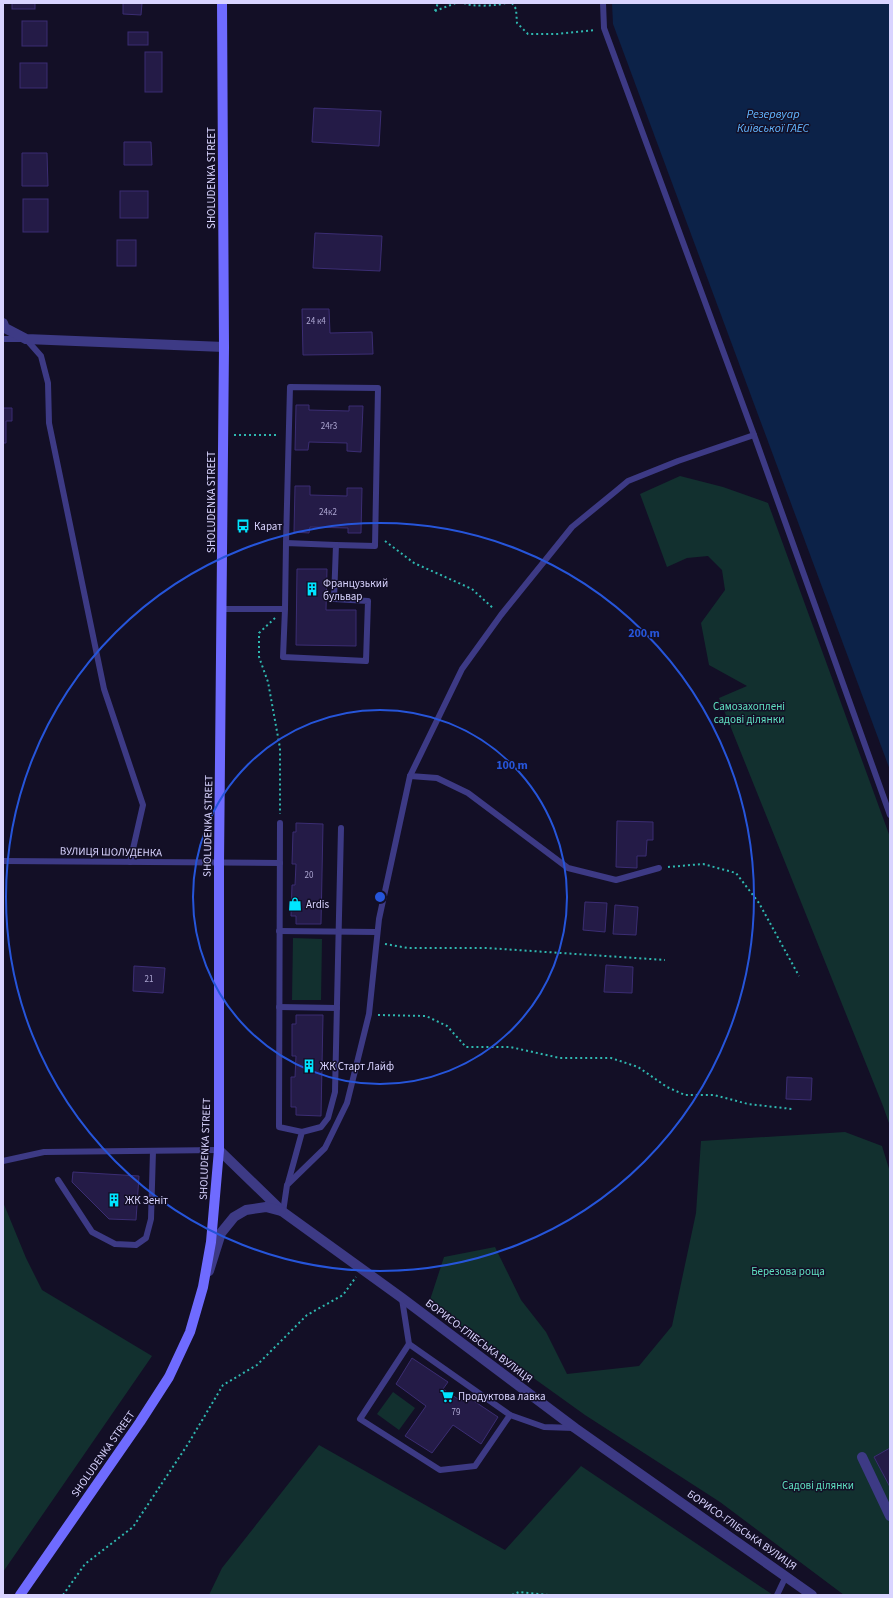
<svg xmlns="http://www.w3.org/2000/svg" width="893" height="1598" font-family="'Source Sans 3',sans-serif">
	<rect width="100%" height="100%" fill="#130f26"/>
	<g fill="#12302f">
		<polygon points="680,476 723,487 768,503 890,837 890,1126 883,1106 719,698 747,686 709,665 701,623 725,590 722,570 708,556 687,558 667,567 640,494"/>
		<polygon points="293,938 322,939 321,1000 292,1000"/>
		<polygon points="845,1132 882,1146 890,1172 890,1595 844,1595 720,1502 585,1415 429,1303 444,1257 495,1247 521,1300 546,1332 567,1374 639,1366 672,1326 696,1213 701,1141"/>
		<polygon points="3,1202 26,1258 42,1290 152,1356 3,1572"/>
		<polygon points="393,1392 415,1408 399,1430 377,1414"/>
		<polygon points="319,1445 505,1550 581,1466 773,1595 209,1595 222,1568"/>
	</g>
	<polygon fill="#0c2248" points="612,3 890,3 890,770 613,24"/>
	<g fill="#241b47" stroke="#3b2d73">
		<rect x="12" y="3" width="23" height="6"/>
		<polygon points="123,3 142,3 141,15 123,14"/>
		<rect x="22" y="21" width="25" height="25"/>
		<rect x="128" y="32" width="20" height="13"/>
		<rect x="145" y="52" width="17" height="40"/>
		<rect x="20" y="63" width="27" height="25"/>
		<polygon points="314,108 381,111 379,146 312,142"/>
		<polygon points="124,142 151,142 152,165 124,165"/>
		<polygon points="22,153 47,153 48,186 22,186"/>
		<rect x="120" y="191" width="28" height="27"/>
		<rect x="23" y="199" width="25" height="33"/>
		<polygon points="315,233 382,236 380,271 313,268"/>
		<rect x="117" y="240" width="19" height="26"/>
		<polygon points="302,309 329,309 330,333 372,332 373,354 303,355"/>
		<polygon points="296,405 309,405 309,410 349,411 349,406 363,406 361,452 347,451 347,443 309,442 308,450 295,450"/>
		<polygon points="3,408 12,408 12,421 6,421 6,443 3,443"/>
		<polygon points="295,486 310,486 310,495 347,496 347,488 362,488 361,533 348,533 348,528 310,527 309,533 294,532"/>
		<polygon points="297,569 327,569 326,610 356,610 356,646 296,645"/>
		<polygon points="617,821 653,822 653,840 647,840 646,856 637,856 637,868 616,867"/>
		<polygon points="296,823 323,824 321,924 296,924 296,916 291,916 292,885 295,885 296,864 292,864 293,832 296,832"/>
		<polygon points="585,902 607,903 605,932 583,930"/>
		<polygon points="615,905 638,907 636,935 613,934"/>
		<polygon points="606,965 633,967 632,993 604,992"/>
		<polygon points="134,966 165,968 163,993 133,991"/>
		<polygon points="296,1015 323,1015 321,1116 296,1115 296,1107 291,1107 291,1077 295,1077 296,1056 292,1056 292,1024 296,1024"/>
		<polygon points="787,1077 812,1078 811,1100 786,1099"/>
		<polygon points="73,1172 139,1176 136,1220 109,1219 72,1182"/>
		<polygon points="412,1358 448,1382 443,1389 461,1401 465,1395 498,1417 481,1444 453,1425 432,1453 405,1436 426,1406 396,1384"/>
		<polygon points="890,1448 890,1487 874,1457"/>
	</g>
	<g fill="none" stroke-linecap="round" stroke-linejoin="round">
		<g stroke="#2fb8b0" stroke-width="2" stroke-dasharray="2 3" stroke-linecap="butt">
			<path d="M464,3C471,7 497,6 506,3"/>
			<polyline points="512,3 516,9 517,23 528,34 557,34 595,30"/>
			<polyline points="435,11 456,3"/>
			<polyline points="435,11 438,3"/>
			<polyline points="234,435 279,435"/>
			<polyline points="385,541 414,563 472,589 494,609"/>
			<polyline points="275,618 259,633 259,657 268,682 280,748 280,814"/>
			<polyline points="668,867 703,864 736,873 759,903 799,976"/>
			<polyline points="385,944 408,948 487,948 665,960"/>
			<polyline points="378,1015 426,1016 447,1026 466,1047 510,1047 560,1058 611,1058 638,1067 667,1087 685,1095 714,1095 748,1104 792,1109"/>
			<polyline points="63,1595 85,1564 133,1527 188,1444 223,1385 257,1365 307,1315 343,1295 356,1277"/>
			<polyline points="512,1595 519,1592 548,1595"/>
		</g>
		<g stroke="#3d3a85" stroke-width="6">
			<polyline points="603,3 604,28 754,435 890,815"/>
			<polyline points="3,339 26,339 41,356 48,383 49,423 104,689 143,805 130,862"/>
			<polyline points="286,543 290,387 378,388 375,546 336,545"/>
			<polyline points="222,609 285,609 283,657 366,661 368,601 334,599 336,545 286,543 285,609"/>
			<polyline points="410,776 437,778 468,793 568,868 616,880 659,868"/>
			<polyline points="280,823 279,1127 302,1132"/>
			<polyline points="3,861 280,863"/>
			<polyline points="279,931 377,932"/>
			<polyline points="279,1007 337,1008"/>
			<polyline points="3,1161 44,1152 219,1150"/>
			<polyline points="58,1180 92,1232 115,1244 136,1245 146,1238 151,1219 153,1151"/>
			<polyline points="288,1183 302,1132 321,1127 328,1118 335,1092 341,828"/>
			<polyline points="283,1212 287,1185 325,1148 347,1103 369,1014 379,919 410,776 462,669 501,615 572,527 616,491 628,481 678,461 754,435"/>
			<polyline points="402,1299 409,1344 510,1415 544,1427 574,1428"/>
			<polyline points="409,1344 360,1419 440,1470 475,1466 510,1415"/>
			<polyline points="777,1595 786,1576"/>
		</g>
		<g stroke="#3d3a85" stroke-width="10">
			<polyline points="3,323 5,328 26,339 224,347"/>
			<polyline points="219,1150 283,1212 402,1298 575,1428 812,1595"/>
			<polyline points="209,1271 221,1233 234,1217 246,1210 266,1207 281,1211"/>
			<polyline points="862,1457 890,1516"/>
		</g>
		<polyline stroke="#6f6bff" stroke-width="10" points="20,1595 140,1422 169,1377 190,1332 203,1287 211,1242 219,1150 219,863 224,347 222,3"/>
	</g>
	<g fill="none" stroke="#2655da" stroke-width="2">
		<circle cx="380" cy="897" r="187"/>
		<circle cx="380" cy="897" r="374"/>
	</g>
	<defs>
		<g id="bus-bare" transform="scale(1.08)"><path d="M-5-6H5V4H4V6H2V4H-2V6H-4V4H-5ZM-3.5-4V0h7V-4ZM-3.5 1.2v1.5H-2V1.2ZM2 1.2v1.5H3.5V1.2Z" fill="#00e5ff" stroke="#130f26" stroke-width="2.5" paint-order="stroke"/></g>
		<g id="building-bare" transform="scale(1.08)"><path d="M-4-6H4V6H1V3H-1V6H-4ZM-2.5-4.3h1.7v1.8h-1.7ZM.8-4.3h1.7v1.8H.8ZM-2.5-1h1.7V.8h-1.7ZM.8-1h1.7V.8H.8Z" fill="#00e5ff" stroke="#130f26" stroke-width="2.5" paint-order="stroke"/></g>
		<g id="shop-bare" transform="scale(1.08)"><path d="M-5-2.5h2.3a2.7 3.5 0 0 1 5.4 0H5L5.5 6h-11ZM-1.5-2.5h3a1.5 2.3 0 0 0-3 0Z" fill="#00e5ff" stroke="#130f26" stroke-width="2.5" paint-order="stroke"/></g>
		<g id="supermarket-bare" transform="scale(1.08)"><path d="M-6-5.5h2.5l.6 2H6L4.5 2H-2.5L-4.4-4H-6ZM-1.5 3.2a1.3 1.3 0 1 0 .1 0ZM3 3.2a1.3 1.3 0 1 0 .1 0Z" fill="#00e5ff" stroke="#130f26" stroke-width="2.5" paint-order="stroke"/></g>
	</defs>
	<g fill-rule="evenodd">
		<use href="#bus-bare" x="243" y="526"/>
		<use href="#building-bare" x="312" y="589"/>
		<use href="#shop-bare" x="295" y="904"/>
		<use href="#building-bare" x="309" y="1066"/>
		<use href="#building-bare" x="114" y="1200"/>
		<use href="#supermarket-bare" x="447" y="1396"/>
	</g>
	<g text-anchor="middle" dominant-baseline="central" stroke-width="3" stroke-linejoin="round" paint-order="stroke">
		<g font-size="9" fill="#aca6d1">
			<text x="316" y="321">24 к4</text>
			<text x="329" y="426">24r3</text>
			<text x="328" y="512">24к2</text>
			<text x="309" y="875">20</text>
			<text x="149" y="979">21</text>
			<text x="456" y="1412">79</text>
		</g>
		<g font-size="11" fill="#d9d4ff" stroke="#130f26">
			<text transform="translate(211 178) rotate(-90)">SHOLUDENKA STREET</text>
			<text transform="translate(211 502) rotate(-90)">SHOLUDENKA STREET</text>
			<text transform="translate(208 826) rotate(-89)">SHOLUDENKA STREET</text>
			<text transform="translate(111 852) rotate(1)">ВУЛИЦЯ ШОЛУДЕНКА</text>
			<text transform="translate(205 1149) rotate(-88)">SHOLUDENKA STREET</text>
			<text transform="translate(479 1341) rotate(37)">БОРИСО-ГЛІБСЬКА ВУЛИЦЯ</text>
			<text transform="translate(103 1454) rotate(-55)">SHOLUDENKA STREET</text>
			<text transform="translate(742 1530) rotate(35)">БОРИСО-ГЛІБСЬКА ВУЛИЦЯ</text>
		</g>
		<g font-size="11" fill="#d9d4ff" stroke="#130f26" text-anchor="start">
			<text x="254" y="526">Карат</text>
			<text x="323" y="583">Французький<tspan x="323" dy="13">бульвар</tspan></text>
			<text x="306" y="904">Ardis</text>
			<text x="320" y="1066">ЖК Старт Лайф</text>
			<text x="125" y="1200">ЖК Зеніт</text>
			<text x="458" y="1396">Продуктова лавка</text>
		</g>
		<g font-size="11" fill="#5fe0c0" stroke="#130f26">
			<text x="749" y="706">Самозахоплені<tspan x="749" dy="13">садові ділянки</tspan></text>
			<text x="788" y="1271">Березова роща</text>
			<text x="818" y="1485">Садові ділянки</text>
		</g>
		<g font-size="12" font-style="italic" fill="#62b6ff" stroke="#130f26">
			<text x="773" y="114">Резервуар<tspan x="773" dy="14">Київської ГАЕС</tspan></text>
		</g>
	</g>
	<circle cx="380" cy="897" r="6" fill="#2655da" stroke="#130f26" stroke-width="2"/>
	<g font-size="12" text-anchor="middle" font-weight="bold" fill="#2655da" stroke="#130f26" stroke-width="3" stroke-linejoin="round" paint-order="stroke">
		<text x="644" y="637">200 m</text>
		<text x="512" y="769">100 m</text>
	</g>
	<rect width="893" height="1598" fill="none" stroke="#d9d4ff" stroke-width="8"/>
</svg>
